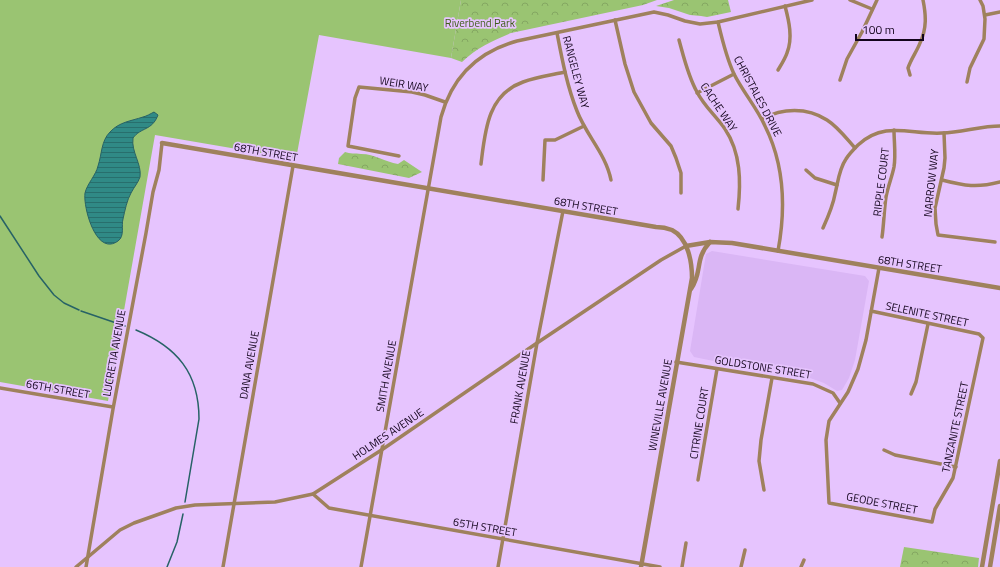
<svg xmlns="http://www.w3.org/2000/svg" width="1000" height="567" font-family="'Titillium Web',sans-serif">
	<defs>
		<pattern id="park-crowns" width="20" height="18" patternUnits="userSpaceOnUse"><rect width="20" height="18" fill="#9ac472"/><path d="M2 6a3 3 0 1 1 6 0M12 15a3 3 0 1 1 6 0" fill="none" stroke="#84a762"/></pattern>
		<pattern id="water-rules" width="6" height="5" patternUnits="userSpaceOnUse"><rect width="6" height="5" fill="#308a86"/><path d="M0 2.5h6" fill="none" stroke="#286f6d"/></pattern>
	</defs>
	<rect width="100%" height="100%" fill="#e6c4fe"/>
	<polygon fill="#dab6f5" points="712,251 865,276 869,281 855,360 849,378 842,390 837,391 824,383 796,373 752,365 748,368 694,357 690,351 706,254"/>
	<polygon fill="#9ac472" points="0,0 461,0 451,58 319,35 296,159 155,135 108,401 0,382"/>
	<g fill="url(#park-crowns)">
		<path d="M461,0H657L643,5L511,33C494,40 476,48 462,62L451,58Z"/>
		<polygon points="674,0 728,0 731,12 707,17 701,16 690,15 669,8 656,6"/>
		<path d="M345,152C350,154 355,153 361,154C375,154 385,162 398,164L404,160L422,172L409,178L338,164L339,158Z"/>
		<polygon points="904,547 979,558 978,567 900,567"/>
	</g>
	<path fill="url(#water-rules)" stroke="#276266" d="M154,112L158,115C152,131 141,127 133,138C131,152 142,164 140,177C138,183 134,187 131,193C127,200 125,210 123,219C121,226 125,236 118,241C96,257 83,207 85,193C87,184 96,175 98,166C102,154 101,141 110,132C119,122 131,121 143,117C147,116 150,114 154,112Z"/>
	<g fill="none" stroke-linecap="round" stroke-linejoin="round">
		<g stroke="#276266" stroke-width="1.5">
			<polyline points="0,216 39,276 54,295 64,303 79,310"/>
			<polyline points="81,311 125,326"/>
			<path d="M136,330C177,347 199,373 199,419L185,502"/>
			<polyline points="167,567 177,542 183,514"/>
		</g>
		<g stroke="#9f815d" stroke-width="3.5">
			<polyline points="850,0 872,9"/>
			<polyline points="985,15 1000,12"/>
			<polyline points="615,20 625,64 634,92 651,123 671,146 676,158 681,173 681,193"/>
			<path d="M718,22C722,39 726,57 734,74C743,92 757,108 765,126C785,166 786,208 778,251"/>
			<path d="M557,33C562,59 567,86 577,111C586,135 606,154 611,180"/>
			<path d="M679,40C684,58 688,76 697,92C704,106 716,116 725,129C741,153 741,182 738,209"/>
			<path d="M778,70C781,65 785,59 787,53C793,38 789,21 785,6"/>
			<path d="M910,75L908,68C911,59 917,51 920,43C927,28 926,15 923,0"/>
			<polyline points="840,80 847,59 862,32 877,0"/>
			<polyline points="967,82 970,68 984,39 985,19 983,6 980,0"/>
			<polyline points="697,93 734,74"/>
			<path d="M762,119C782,108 807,107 827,120C838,127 846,138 855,148"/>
			<polyline points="944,133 945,158 944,168 935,208 936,224 938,235 995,242"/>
			<polyline points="399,156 348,146 355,98 359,87 412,92 425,95 445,102"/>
			<path d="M481,164C485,132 487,95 523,82C536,77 551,75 565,72"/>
			<polyline points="806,170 815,178 837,185"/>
			<polyline points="543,180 545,140 555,140 584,126"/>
			<path d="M942,180C965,186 977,188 1000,182"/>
			<path d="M823,228C828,217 833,206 835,194C838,182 839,169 846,159C849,154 854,149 858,145C885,120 911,135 942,133C962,132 982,126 1000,126"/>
			<path d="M882,237C884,223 884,210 886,197C888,186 892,177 894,167C896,155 894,142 894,130"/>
			<polyline points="871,311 979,334 983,338 953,478 935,509 932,522 829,503 826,440 829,421 848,392 858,369 866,340 879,268"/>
			<polyline points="676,362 813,384 833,393 840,403"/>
			<polyline points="0,388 113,407"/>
			<polyline points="911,394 916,382 928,324"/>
			<polyline points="884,450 895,455 956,467"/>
			<polyline points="698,480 717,369"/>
			<polyline points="764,490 759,461 761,440 772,378"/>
			<polyline points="313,494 329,508 660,567"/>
			<polyline points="76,567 120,530 134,523 176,508 195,505 275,502 313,494 383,449 537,343 661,260 686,246"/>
			<polyline points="86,567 113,409 146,233 153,192 159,170 162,143"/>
			<polyline points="223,567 293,166"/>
			<path d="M361,567L441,117C452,77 477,52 517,41L654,12L668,15L685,21L700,24L718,22L812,0"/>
			<polyline points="498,567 537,343 563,211"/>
			<polyline points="682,567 686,543"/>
			<polyline points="741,567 745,550"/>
			<polyline points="801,567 804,560"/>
		</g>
		<g stroke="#9f815d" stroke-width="4.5">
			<path d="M162,143L656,227C661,227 667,228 672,230C688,238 692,262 692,278L641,567"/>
			<polyline points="686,246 710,242 732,243 1000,288"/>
			<path d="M691,289C703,272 694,259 710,242"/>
			<polyline points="982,567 1000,461"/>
			<polyline points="990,567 1000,506"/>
		</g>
	</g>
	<g text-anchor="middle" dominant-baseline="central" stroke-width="3.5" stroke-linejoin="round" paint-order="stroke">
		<g font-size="11" fill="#3e5d18" stroke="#e6c4fe">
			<text x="480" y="23">Riverbend Park</text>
		</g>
		<g font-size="11" fill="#13041c" stroke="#e6c4fe">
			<text transform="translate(576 72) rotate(75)">RANGELEY WAY</text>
			<text transform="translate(404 84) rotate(9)">WEIR WAY</text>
			<text transform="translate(758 96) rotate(62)">CHRISTALES DRIVE</text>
			<text transform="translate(719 107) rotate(56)">CACHE WAY</text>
			<text transform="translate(266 152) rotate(10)">68TH STREET</text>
			<text transform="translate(881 182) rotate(-83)">RIPPLE COURT</text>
			<text transform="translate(931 183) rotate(-84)">NARROW WAY</text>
			<text transform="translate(586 206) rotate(10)">68TH STREET</text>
			<text transform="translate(910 264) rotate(9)">68TH STREET</text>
			<text transform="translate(927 314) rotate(12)">SELENITE STREET</text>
			<text transform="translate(114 353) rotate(-80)">LUCRETIA AVENUE</text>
			<text transform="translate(249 365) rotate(-80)">DANA AVENUE</text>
			<text transform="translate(763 367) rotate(9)">GOLDSTONE STREET</text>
			<text transform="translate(386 376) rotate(-80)">SMITH AVENUE</text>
			<text transform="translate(520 387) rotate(-80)">FRANK AVENUE</text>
			<text transform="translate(58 389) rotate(10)">66TH STREET</text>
			<text transform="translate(660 405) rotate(-80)">WINEVILLE AVENUE</text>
			<text transform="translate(699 423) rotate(-81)">CITRINE COURT</text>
			<text transform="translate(955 427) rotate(-78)">TANZANITE STREET</text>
			<text transform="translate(388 434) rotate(-34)">HOLMES AVENUE</text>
			<text transform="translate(882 503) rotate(11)">GEODE STREET</text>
			<text transform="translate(485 527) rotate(10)">65TH STREET</text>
		</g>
	</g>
	<path d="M856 34v6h67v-6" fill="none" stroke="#13041c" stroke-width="2"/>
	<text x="862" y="34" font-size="12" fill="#13041c" stroke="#e6c4fe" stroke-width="3" paint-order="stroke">100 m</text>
</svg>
